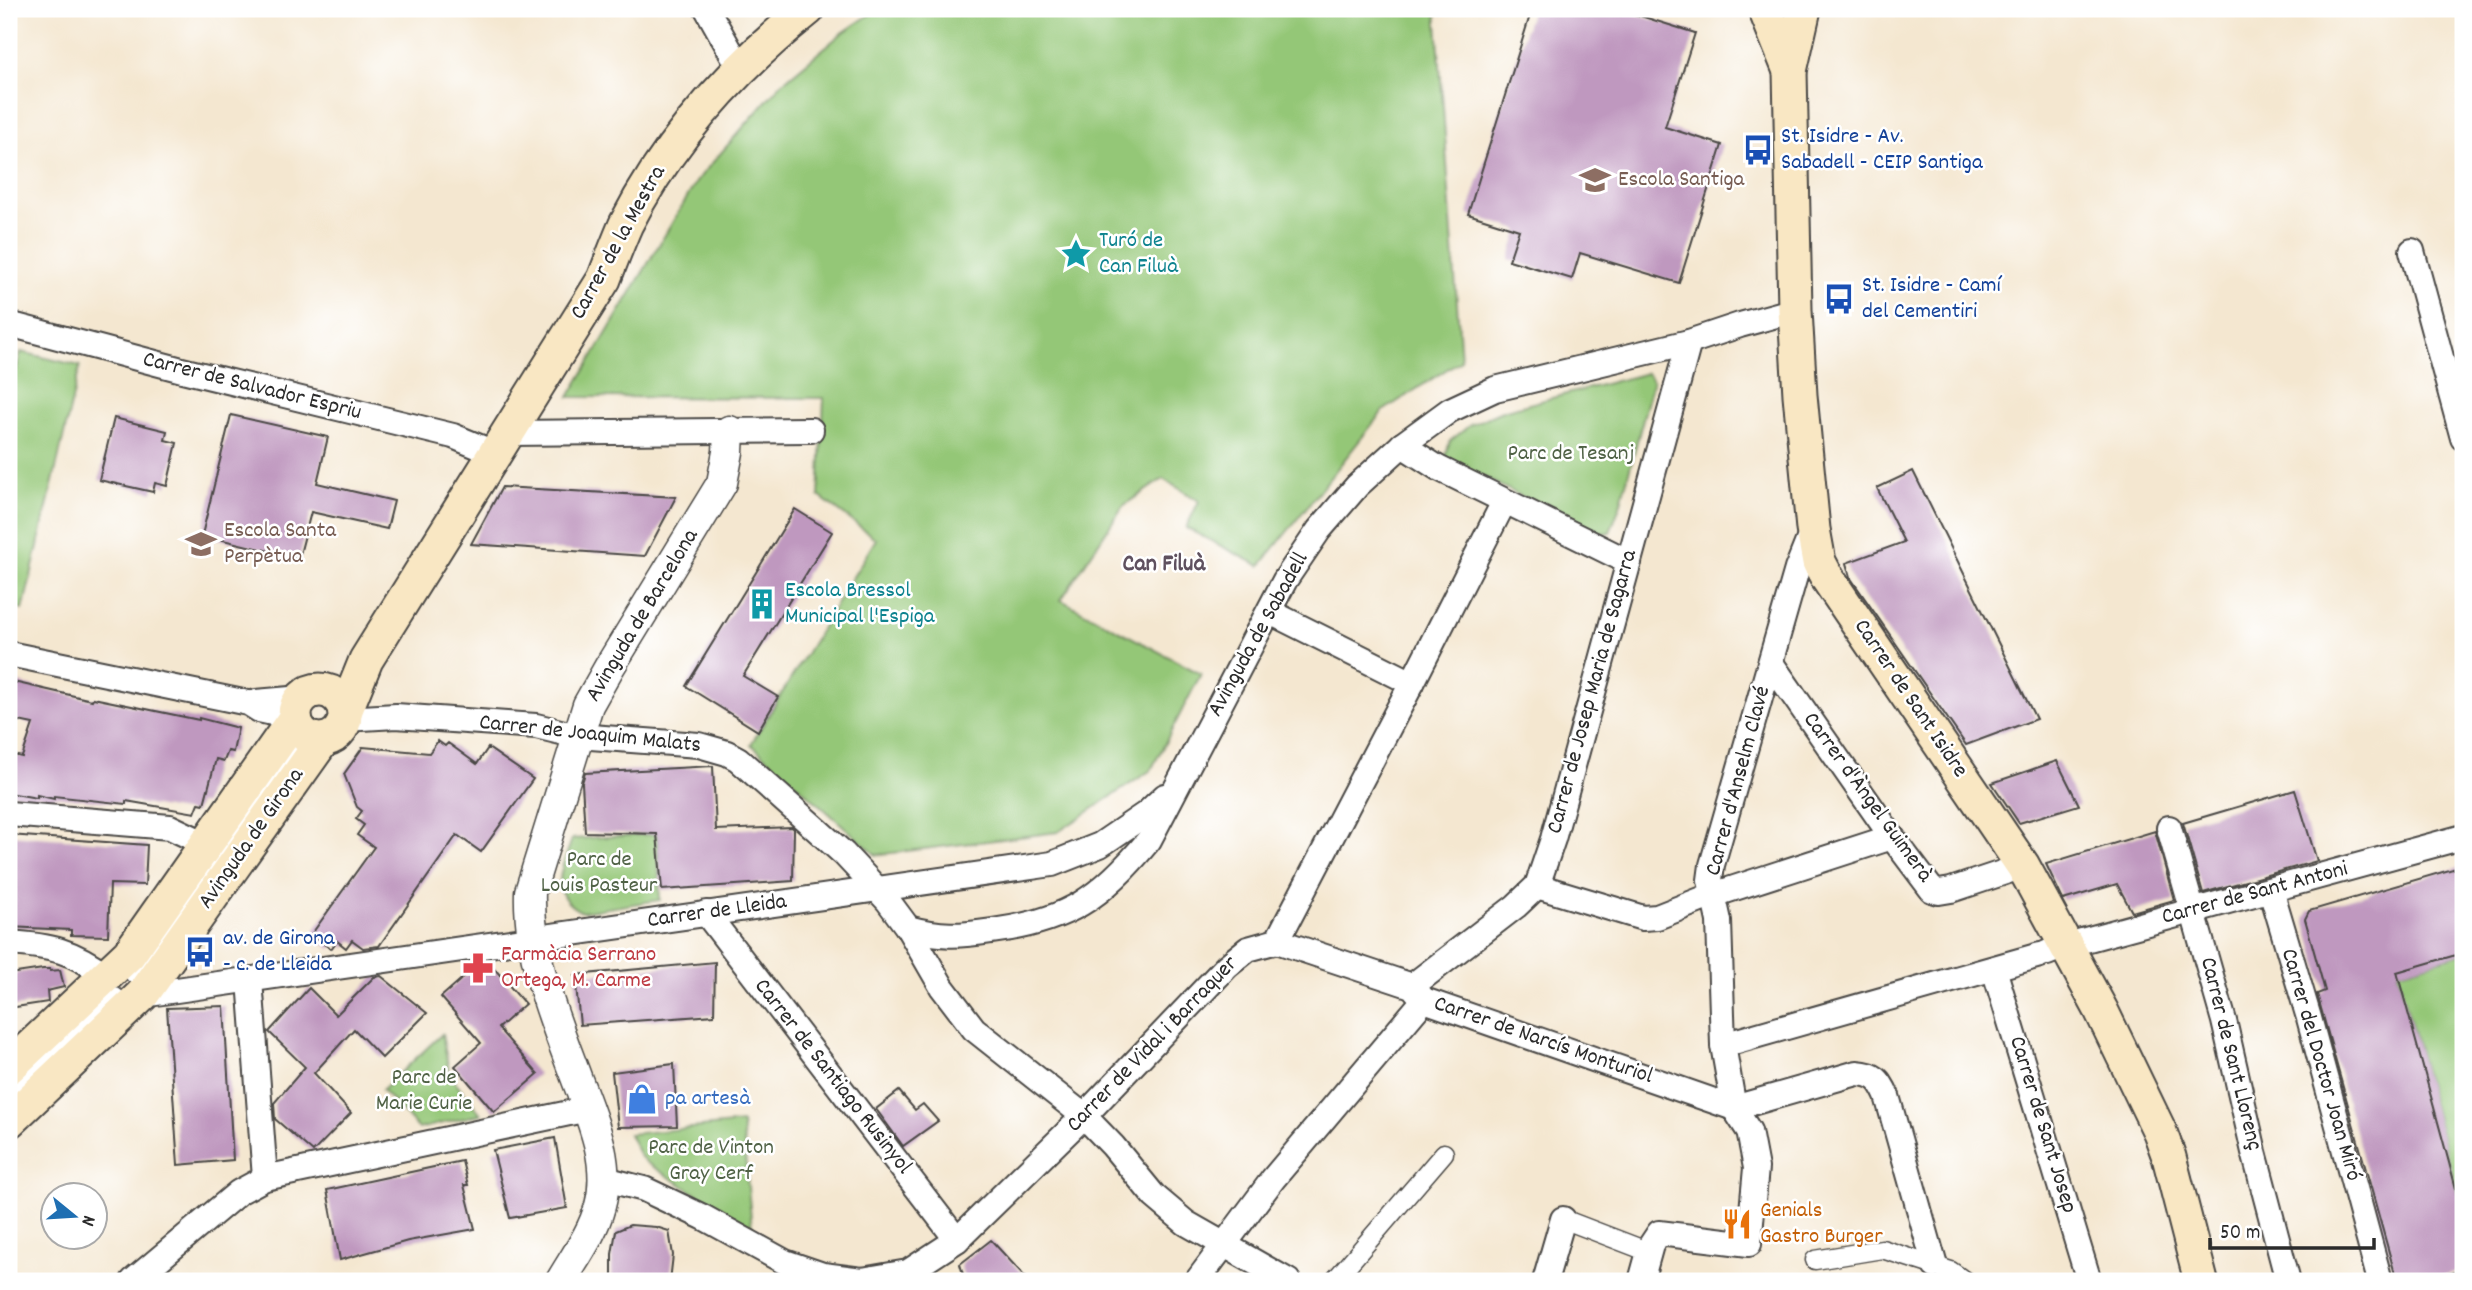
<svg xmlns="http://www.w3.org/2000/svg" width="2472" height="1290" font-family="Dekko,sans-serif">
	<rect width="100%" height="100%" fill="#fff"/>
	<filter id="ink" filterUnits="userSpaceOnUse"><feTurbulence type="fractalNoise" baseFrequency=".0143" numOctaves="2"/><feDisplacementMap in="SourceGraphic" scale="14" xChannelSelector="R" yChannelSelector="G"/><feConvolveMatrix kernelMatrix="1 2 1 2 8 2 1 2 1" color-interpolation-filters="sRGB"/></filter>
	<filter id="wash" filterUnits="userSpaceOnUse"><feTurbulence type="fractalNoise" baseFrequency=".00686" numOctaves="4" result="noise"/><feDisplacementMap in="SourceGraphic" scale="28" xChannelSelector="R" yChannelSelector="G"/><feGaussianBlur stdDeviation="1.57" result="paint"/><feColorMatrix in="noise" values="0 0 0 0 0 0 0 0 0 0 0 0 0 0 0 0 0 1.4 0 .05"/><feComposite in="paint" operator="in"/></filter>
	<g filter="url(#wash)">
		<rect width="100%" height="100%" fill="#f4e7d0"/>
		<g fill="#94c777" stroke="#607951" stroke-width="2">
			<polygon points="878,9 1436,9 1461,360 1383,411 1260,566 1186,528 1199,501 1163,479 1123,506 1061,600 1201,674 1151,770 1058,832 876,855 751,744 876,539 819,496 824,398 569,397 698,179 781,84 841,34"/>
			<polygon points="21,352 80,366 23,610 9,606 9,399"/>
			<polygon points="1647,373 1653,381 1620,506 1610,532 1597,534 1445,458 1450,441 1470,425 1502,411"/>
			<path d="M657,834L660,900L582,912C546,895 563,866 572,839Z"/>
			<polygon points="2463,953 2463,1214 2397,972"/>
			<polygon points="442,1034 450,1076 481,1114 419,1129 382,1090"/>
			<polygon points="742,1123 752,1229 647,1163 640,1156 629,1134"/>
		</g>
		<g id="blocks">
			<g fill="#bf98bf">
				<polygon points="1532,9 1618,9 1695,33 1665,127 1722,145 1679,283 1580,253 1572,279 1509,260 1519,230 1468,214"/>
				<polygon points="231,415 328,437 317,483 394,501 387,529 311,512 299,558 202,535"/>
				<polygon points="114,418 167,431 165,440 177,443 167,486 155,483 153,492 99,480"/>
				<polygon points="1913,471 2036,719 1966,745 1850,577 1846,563 1904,542 1877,488"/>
				<polygon points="502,487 676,497 645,556 471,544"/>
				<polygon points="795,509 832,532 743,676 778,697 758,731 686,686"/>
				<polygon points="9,681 92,700 93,698 199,720 199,718 238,728 233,752 228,751 224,761 216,759 204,804 199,803 195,813 126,801 126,804 54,796 54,799 37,795 37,798 9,793 9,754 22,757 33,724 9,719"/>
				<polygon points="438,741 445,746 448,743 477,764 488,748 533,779 481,852 457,835 379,946 363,948 352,940 346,948 337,941 331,949 311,935 374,847 357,835 364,825 356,819 362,811 357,807 344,774 363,747 429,753"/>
				<polygon points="2057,761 2079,805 2019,823 1992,783"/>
				<polygon points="713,766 716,830 792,827 794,829 793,881 662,890 657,834 585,832 582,783 585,773"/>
				<polygon points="2295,790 2317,861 2203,893 2183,823"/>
				<polygon points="2155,831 2174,900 2132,912 2117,884 2063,900 2046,864"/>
				<polygon points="9,835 147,845 145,885 110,884 108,936 71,935 71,930 9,927"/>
				<polygon points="2463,866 2463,953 2397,972 2463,1214 2463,1270 2429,1279 2429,1281 2397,1281 2317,994 2325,991 2305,919 2309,911"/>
				<polygon points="487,960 525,1004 498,1028 538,1074 494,1112 455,1066 481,1043 441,997 482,961"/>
				<polygon points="715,962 714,1015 580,1025 575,975"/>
				<polygon points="43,969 50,969 50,971 60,970 64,987 47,991 48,1002 9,1008 9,974"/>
				<polygon points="381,976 427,1013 382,1058 354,1029 314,1073 351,1113 313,1152 275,1119 274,1103 305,1067 269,1032 309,988 336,1015 374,977"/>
				<polygon points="224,1006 233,1160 178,1165 167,1008"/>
				<polygon points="674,1064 677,1126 618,1127 612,1072"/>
				<polygon points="899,1091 915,1110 923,1104 938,1121 903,1146 876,1109"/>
				<polygon points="555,1138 567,1208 510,1218 493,1150"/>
				<polygon points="462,1161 468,1185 464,1185 475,1229 408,1241 340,1260 327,1190"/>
				<polygon points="630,1225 656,1227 669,1231 673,1255 670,1281 612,1281 612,1254 616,1231"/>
				<polygon points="991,1240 1029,1281 965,1281 960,1264"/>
			</g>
		</g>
	</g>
	<g filter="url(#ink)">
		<use href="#blocks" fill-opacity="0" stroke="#494744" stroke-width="2"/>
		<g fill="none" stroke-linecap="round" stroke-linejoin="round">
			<g stroke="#494744" stroke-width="21">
				<g id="pedestrian">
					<polyline points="135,975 294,750"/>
					<polyline points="9,1097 115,997"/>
					<polyline points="1563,1219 1649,1252"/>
					<polyline points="1815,1260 1882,1249 1951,1271 1965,1281"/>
					<polyline points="1334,1281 1444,1153"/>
				</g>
			</g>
			<g stroke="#494744" stroke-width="28">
				<g id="minor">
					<polyline points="707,9 740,68"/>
					<polyline points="2412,251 2463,438"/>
					<polyline points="9,324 182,370 453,436 494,453"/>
					<polyline points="508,433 811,430"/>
					<polyline points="1402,445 1438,468 1629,562"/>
					<polyline points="1270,612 1412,683"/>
					<polyline points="9,654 248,703 259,710 295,718"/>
					<polyline points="1771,663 1892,837 1932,890 1939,892 1951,890 2023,866"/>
					<polyline points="256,702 302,698"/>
					<polyline points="345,719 396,716 536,726 577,736 699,745 727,753 738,759 844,854 888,901 908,928 942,987 974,1029 1084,1116 1113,1146 1154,1196 1186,1223 1288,1281"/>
					<polyline points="9,814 170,827 193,838 205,847"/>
					<polyline points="2169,828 2224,1021 2254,1152 2288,1281"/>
					<polyline points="1537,886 1643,918 1657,917 1713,895 1892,837"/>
					<polyline points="2271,890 2309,1018 2380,1281"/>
					<polyline points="706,913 957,1240"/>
					<path d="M908,928C941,937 959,936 992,931C1068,921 1101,898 1149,840L1285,580L1319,530L1357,486L1402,445L1450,410L1495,389L1689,342L1740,325L1795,310"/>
					<polyline points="1277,941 1412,986 1424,1000 1734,1108"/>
					<path d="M9,943C51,946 72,950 107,976"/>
					<polyline points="2047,953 2067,945 2463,837"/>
					<polyline points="1994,969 2089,1281"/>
					<polyline points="250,980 265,1178"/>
					<polyline points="1412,986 1516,906 1537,886 1553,839 1689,342"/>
					<polyline points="142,995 1052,864 1100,845 1147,813 1165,796"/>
					<polyline points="1723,1045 2040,955"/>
					<path d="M1734,1108L1857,1073C1875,1074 1880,1080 1887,1096L1935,1266"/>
					<polyline points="605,1179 644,1189 703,1217 785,1262 823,1275 862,1280 908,1272 957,1240 1084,1116 1227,966 1248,949 1277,941 1412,683 1504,502"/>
					<polyline points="133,1281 239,1192 265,1178 588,1109"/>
					<polyline points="1197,1281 1273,1179 1424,1000"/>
					<polyline points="1545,1281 1563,1219"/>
					<polyline points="1641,1281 1651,1245 1659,1233 1749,1244 1756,1168 1749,1131 1734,1108 1723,1045 1719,921 1710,880 1712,865 1797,569 1813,529"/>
				</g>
			</g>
			<g stroke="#494744" stroke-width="33">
				<path id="tertiary" d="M561,1281C575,1257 593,1233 600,1206C612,1162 591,1117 576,1077C554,1018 528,956 530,892L588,705L610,666L722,483L728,452L729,431"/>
			</g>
			<g stroke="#494744" stroke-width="37">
				<g id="secondary">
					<polyline points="1765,9 1790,71"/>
					<polyline points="1804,9 1790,71 1795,310 1800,395 1813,529 1819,562 1828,579 2023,866 2101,1010 2160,1132 2169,1157 2201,1281"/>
					<circle cx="320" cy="715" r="25"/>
					<path d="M345,712L366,660L604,279C611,261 618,242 626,224C670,138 733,69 808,9"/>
					<polyline points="9,1067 129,954 295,718"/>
					<polyline points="9,1121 142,995 323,740"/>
				</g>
			</g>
			<use href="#pedestrian" stroke="#fff" stroke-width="18"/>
			<use href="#minor" stroke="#fff" stroke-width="24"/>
			<use href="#tertiary" stroke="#fff" stroke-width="30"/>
			<use href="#secondary" stroke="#f9e7c3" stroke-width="33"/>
		</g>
	</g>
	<defs>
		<g id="bus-bare" transform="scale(2.415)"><path d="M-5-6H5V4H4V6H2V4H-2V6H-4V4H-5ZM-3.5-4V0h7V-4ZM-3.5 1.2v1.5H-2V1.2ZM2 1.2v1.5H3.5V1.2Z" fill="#1a4fb4" stroke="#fff" stroke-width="2.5" paint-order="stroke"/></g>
		<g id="school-bare" transform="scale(2.415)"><path d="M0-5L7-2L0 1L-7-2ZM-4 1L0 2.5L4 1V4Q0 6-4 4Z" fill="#8d6e63" stroke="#fff" stroke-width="2.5" paint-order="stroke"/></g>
		<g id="sight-bare" transform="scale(2.415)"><path d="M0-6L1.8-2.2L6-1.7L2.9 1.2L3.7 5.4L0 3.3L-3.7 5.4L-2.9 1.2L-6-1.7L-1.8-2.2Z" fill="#0f9aa8" stroke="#fff" stroke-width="2.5" paint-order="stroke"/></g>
		<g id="building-bare" transform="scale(2.415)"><path d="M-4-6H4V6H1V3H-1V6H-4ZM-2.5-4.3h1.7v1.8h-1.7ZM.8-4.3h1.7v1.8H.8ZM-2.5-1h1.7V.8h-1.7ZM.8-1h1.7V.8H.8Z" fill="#0f9aa8" stroke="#fff" stroke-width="2.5" paint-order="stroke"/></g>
		<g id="pharmacy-bare" transform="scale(2.415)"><path d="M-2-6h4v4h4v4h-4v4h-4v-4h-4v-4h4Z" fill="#e0444e" stroke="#fff" stroke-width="2.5" paint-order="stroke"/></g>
		<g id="shop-bare" transform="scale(2.415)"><path d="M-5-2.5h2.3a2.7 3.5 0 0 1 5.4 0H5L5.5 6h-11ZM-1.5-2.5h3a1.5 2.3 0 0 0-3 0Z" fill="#3f7fe0" stroke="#fff" stroke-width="2.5" paint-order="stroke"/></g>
		<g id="restaurant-bare" transform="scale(2.415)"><path d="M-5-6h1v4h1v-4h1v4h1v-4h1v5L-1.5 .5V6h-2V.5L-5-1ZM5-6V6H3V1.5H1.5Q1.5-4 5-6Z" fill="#e8710a" stroke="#fff" stroke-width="2.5" paint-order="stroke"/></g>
	</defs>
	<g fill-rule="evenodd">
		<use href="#bus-bare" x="1758" y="150"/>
		<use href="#school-bare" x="1595" y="180"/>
		<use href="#sight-bare" x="1076" y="254"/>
		<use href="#bus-bare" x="1839" y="299"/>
		<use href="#school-bare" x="201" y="544"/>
		<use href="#building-bare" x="762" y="604"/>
		<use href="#bus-bare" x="200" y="952"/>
		<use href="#pharmacy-bare" x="478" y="968"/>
		<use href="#shop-bare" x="642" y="1099"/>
		<use href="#restaurant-bare" x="1737" y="1224"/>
	</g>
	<g text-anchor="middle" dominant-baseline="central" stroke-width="5" stroke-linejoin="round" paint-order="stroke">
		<g font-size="23" fill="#164399" stroke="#fff" text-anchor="start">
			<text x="1781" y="137">St. Isidre - Av.<tspan x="1781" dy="26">Sabadell - CEIP Santiga</tspan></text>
			<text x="1862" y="286">St. Isidre - Camí<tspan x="1862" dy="26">del Cementiri</tspan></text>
			<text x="223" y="939">av. de Girona<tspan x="223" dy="26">- c. de Lleida</tspan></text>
		</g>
		<g font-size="23" fill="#785e54" stroke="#fff" text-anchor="start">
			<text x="1618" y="180">Escola Santiga</text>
			<text x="224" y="531">Escola Santa<tspan x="224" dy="26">Perpètua</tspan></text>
		</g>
		<g font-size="23" fill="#0d838f" stroke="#fff" text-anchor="start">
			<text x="1099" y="241">Turó de<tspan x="1099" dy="26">Can Filuà</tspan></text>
			<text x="785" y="591">Escola Bressol<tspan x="785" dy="26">Municipal l'Espiga</tspan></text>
		</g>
		<g font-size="23" fill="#2b2b2b" stroke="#fff">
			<text transform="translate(619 243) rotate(-61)">Carrer de la Mestra</text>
			<text transform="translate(252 387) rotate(14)">Carrer de Salvador Espriu</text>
			<text transform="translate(643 616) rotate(-59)">Avinguda de Barcelona</text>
			<text transform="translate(1259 635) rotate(-61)">Avinguda de Sabadell</text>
			<text transform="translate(1593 692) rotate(-75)">Carrer de Josep Maria de Sagarra</text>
			<text transform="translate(1910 699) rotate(56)">Carrer de Sant Isidre</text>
			<text transform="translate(590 735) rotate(6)">Carrer de Joaquim Malats</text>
			<text transform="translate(1739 781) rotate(-75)">Carrer d'Anselm Clavé</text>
			<text transform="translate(1867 798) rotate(54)">Carrer d'Àngel Guimerà</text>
			<text transform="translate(252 839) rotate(-55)">Avinguda de Girona</text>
			<text transform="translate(2255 894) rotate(-15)">Carrer de Sant Antoni</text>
			<text transform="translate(717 912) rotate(-8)">Carrer de Lleida</text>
			<text transform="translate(1543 1041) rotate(19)">Carrer de Narcís Monturiol</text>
			<text transform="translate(1153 1045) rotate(-46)">Carrer de Vidal i Barraquer</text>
			<text transform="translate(2230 1054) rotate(76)">Carrer de Sant Llorenç</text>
			<text transform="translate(2320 1065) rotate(74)">Carrer del Doctor Joan Miró</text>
			<text transform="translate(832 1077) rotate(52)">Carrer de Santiago Rusinyol</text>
			<text transform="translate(2042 1125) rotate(73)">Carrer de Sant Josep</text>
		</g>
		<g font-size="23" fill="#506246" stroke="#fff">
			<text x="1571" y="454">Parc de Tesanj</text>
			<text x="599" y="860">Parc de<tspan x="599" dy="26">Louis Pasteur</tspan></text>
			<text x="424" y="1078">Parc de<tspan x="424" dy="26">Marie Curie</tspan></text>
			<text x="711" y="1148">Parc de Vinton<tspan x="711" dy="26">Gray Cerf</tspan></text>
		</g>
		<g font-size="23" fill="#be3a42" stroke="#fff" text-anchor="start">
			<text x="501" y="955">Farmàcia Serrano<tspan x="501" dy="26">Ortega, M. Carme</tspan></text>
		</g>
		<g font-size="23" fill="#366cbe" stroke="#fff" text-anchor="start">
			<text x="665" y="1099">pa artesà</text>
		</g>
		<g font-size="23" fill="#c56008" stroke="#fff" text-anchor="start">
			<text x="1760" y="1211">Genials<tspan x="1760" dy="26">Gastro Burger</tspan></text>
		</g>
		<g font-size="24" font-weight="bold" fill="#5f515f" stroke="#fff">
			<text x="1164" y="565">Can Filuà</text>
		</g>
	</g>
	<rect width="2472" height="1290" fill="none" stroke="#fff" stroke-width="35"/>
	<g transform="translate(74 1216) rotate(108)"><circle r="33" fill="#ffffff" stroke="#aaaaaa" stroke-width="2"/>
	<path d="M0-5L12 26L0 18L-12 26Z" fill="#1f6fb2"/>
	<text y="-10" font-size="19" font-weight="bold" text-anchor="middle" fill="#2b2b2b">N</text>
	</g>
	<path d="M2210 1238v10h164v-10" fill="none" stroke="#2b2b2b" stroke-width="3.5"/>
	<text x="2220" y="1238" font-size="21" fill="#2b2b2b" stroke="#ffffff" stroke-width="5" paint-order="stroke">50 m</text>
</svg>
